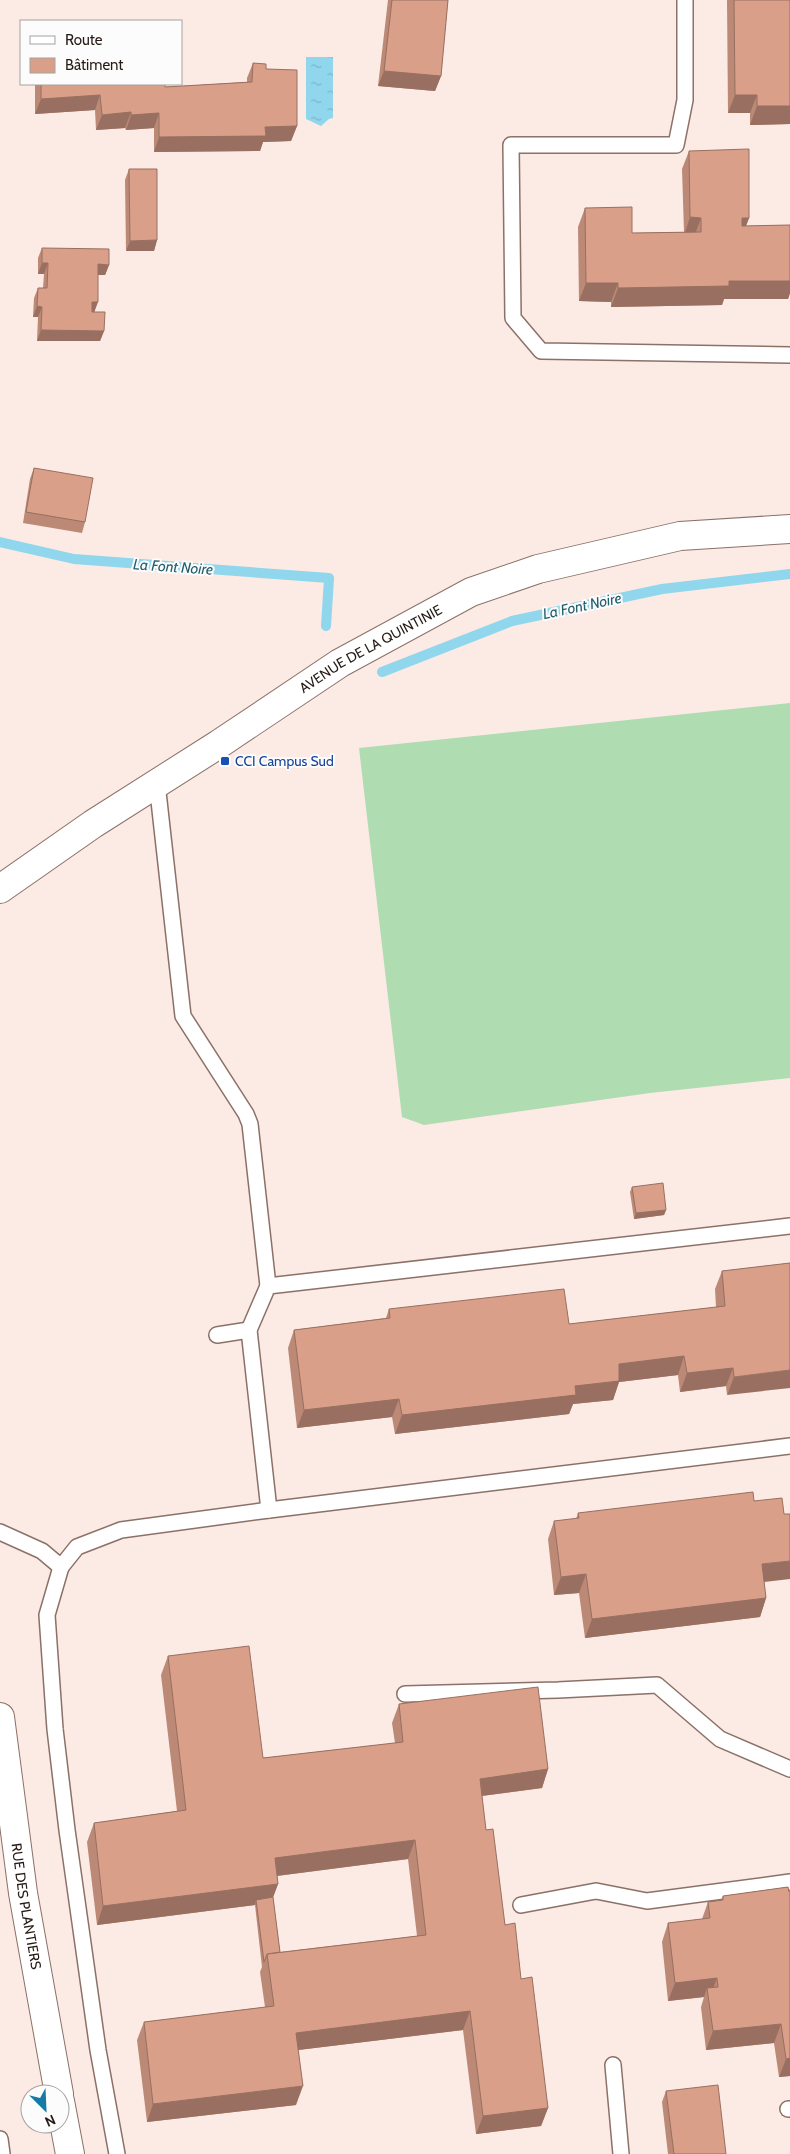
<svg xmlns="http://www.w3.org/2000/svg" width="790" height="2154" font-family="Cabin,sans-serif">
	<defs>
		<pattern id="water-ripples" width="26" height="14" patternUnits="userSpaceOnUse" patternTransform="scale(1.25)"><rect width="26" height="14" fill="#90d6ec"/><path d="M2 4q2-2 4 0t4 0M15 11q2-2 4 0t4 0" fill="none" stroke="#7cb7ca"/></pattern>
	</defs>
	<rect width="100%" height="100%" fill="#fceae4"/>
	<polygon fill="#b0dcb2" points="790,703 790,1078 650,1093 424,1125 402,1117 359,748"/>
	<polygon fill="url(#water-ripples)" points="306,57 333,57 333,118 329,119 321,126 306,119"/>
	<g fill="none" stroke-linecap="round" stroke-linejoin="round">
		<g stroke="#90d6ec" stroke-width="10">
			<polyline points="0,542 74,559 329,578 326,626"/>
			<polyline points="382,672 512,621 662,589 790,574"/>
		</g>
		<g stroke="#8b7167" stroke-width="18">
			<g id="lane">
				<polyline points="685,0 685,100 676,145 511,145 513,318 541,351 790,355"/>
				<polyline points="157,783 183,1016 246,1114 250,1124 268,1286"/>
				<polyline points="217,1335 249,1330"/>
				<polyline points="269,1510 249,1330 268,1286 790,1226"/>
				<polyline points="0,1532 42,1551 61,1567 77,1547 121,1530 269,1510 790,1446"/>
				<polyline points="61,1567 47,1615 55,1729 67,1830 98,2050 117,2154"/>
				<polyline points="405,1694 558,1690 657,1685 720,1739 790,1769"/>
				<polyline points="521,1905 596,1891 647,1901 790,1882"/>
				<polyline points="613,2065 621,2154"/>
				<polyline points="788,2109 790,2109"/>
				<polyline points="0,2139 2,2154"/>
			</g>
		</g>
		<g stroke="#8b7167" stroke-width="30">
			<g id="street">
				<path id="s1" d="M0,889L93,824L219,744L340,663L471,592L538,569L680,536L790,529"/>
				<path id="s2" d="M0,1717L23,1893L59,2094"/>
				<polyline points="60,2101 70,2154"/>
			</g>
		</g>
		<use href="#lane" stroke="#fff" stroke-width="15"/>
		<use href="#street" stroke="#fff" stroke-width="28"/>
	</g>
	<g fill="#bb8976" fill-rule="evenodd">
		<polygon points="388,0 448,0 441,76 435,91 378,86"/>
		<polygon points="727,0 790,0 790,124 750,125 750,113 728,113"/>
		<polygon points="253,63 266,69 297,126 291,141 263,142 260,151 154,152 154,128 126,130 125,128 96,130 95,110 35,114 35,84 165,84 165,87 247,82 247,78"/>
		<polygon points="689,151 749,218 746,226 790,225 790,293 788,299 724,299 722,305 611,307 611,302 579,301 578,227 585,208 632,233 684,232 682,169"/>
		<polygon points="129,169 157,240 154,251 126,251 125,180"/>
		<polygon points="42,248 109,265 105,275 98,275 94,312 104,331 100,341 37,341 38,317 33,317 34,298 38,288 43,288 44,274 38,274 38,258"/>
		<polygon points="34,468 85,522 82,533 23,523 30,479"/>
		<polygon points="632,1187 666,1210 664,1215 634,1219 630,1192"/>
		<polygon points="790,1263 727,1395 726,1386 680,1392 678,1375 619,1382 613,1400 573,1404 569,1414 395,1434 392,1417 297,1428 288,1348 294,1330 386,1318 389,1309 569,1324 716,1307 715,1289 722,1271"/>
		<polygon points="578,1513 764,1582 766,1598 760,1617 585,1638 579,1593 554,1595 548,1539 554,1521 576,1519"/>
		<path d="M168,1656L263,1758L395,1743L392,1723L399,1704L548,1769L542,1788L482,1796L486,1830L505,1925L521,1979L548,2108L541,2126L476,2134L463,2030L298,2050L296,2105L147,2122L137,2040L144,2022L265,2007L260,1972L262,1967L255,1905L97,1925L87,1842L94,1823L177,1811L161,1675ZM408,1859L417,1936L280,1952L273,1897L278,1884L277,1876Z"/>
		<polygon points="788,1887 790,2076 779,2077 774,2043 706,2050 701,2007 704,1997 668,2001 662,1942 668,1923 702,1919 708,1902 721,1900 723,1896"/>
		<polygon points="666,2091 726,2154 668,2154 662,2102"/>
	</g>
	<g fill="#986f60">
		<polygon points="384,71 441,76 435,91 378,86"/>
		<polygon points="100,95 95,110 35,114 41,99"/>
		<polygon points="735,95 757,95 750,113 728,113"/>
		<polygon points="757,106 790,106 790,124 750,125"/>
		<polygon points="131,112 125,128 96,130 102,115"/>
		<polygon points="159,113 154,128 126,130 131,115"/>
		<polygon points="297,126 291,141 263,142 260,151 154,152 159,137 265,127"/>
		<polygon points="690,217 701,218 694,237 684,236"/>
		<polygon points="742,218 749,218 742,236"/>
		<polygon points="157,240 154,251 126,251 130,241"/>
		<polygon points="42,263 48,263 44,274 38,274"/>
		<polygon points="98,264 109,265 105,275 95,275"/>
		<polygon points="729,281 790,281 790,293 788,299 724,299 722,305 611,307 618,288"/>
		<polygon points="586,283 618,283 611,302 579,301"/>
		<polygon points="92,302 98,302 94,313 88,313"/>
		<polygon points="37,306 42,307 38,317 33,317"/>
		<polygon points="41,330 104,331 100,341 37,341"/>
		<polygon points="666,1210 664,1215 634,1219 636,1213"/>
		<polygon points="684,1356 678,1375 619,1382 613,1400 573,1404 569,1414 395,1434 402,1415 619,1364"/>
		<polygon points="733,1368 726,1386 680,1392 687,1373"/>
		<polygon points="790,1370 790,1388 727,1395 734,1377"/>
		<polygon points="399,1399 392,1417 297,1428 304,1410"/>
		<polygon points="790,1561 790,1579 755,1583 762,1564"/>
		<polygon points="586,1574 579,1593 554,1595 561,1577"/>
		<polygon points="766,1598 760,1617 585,1638 592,1619"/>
		<polygon points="548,1769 542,1788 473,1797 480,1779"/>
		<polygon points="415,1840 408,1859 268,1877 275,1858"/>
		<polygon points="278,1884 271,1903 256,1900 255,1905 97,1925 103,1906"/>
		<polygon points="717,1978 710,1997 707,1988 704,1997 668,2001 675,1983"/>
		<polygon points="470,2011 463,2030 290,2051 296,2033"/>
		<polygon points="781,2024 774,2043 706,2050 713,2031"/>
		<polygon points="790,2058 790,2076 779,2077 786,2059"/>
		<polygon points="303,2086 296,2105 147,2122 153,2104"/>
		<polygon points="548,2108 541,2126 476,2134 483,2116"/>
	</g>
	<g fill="#d99f89" stroke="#986f60">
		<polygon points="392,0 448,0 441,76 384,71"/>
		<polygon points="734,0 790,0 790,106 757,106 757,95 735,95"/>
		<polygon points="253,63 266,64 266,69 297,70 297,126 265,127 266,136 159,137 159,113 131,115 131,112 102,115 100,95 41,99 41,84 165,84 165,87 252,82"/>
		<polygon points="749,149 749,218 742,218 742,226 790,225 790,281 729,281 729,286 618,288 618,283 586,283 585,208 632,207 632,233 701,232 701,218 690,217 689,151"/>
		<polygon points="129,169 157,169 157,240 130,241"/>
		<polygon points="42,248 109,249 109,265 98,264 98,302 92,302 92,312 105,312 104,331 41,330 42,307 37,306 38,288 47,288 48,263 42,263"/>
		<polygon points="34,468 93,478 85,522 26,512"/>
		<polygon points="663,1183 666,1210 636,1213 632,1187"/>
		<polygon points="790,1263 790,1370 734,1377 733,1368 687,1373 684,1356 619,1364 619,1381 575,1386 576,1395 402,1415 399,1399 304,1410 294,1330 390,1318 389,1309 564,1289 569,1324 725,1306 722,1271"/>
		<polygon points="753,1492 754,1501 782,1498 784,1514 790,1514 790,1561 762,1564 766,1598 592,1619 586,1574 561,1577 554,1521 579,1518 578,1513"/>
		<polygon points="249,1646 263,1758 403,1742 399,1704 538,1687 548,1769 480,1779 486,1830 493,1829 505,1925 515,1923 521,1979 532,1977 548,2108 483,2116 470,2011 296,2033 303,2086 153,2104 144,2022 274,2006 267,1954 426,1935 415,1840 275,1858 278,1884 103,1906 94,1823 186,1810 168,1656"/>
		<polygon points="788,1887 789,1892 790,1892 790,2058 786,2059 781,2024 713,2031 707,1988 718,1987 717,1978 675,1983 668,1923 710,1918 708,1902 723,1900 723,1896"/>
		<polygon points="273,1897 280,1952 267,1954 264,1962 256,1900"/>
		<polygon points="718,2085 726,2154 674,2154 666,2091"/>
	</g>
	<rect fill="#1a4fb4" stroke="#fcfcfc" stroke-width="2" x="220" y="756" width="10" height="10" rx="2.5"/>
	<g text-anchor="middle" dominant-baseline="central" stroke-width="4" stroke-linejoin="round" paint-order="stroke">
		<g font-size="14" fill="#261b17" stroke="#fcfcfc">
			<text stroke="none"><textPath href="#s1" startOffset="442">AVENUE DE LA QUINTINIE</textPath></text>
			<text stroke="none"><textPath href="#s2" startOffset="191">RUE DES PLANTIERS</textPath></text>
		</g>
		<g font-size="14" fill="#164399" stroke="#fcfcfc" text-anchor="start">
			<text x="235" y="761">CCI Campus Sud</text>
		</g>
		<g font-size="15" font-style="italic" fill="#245d6d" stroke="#fcfcfc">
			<text transform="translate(173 567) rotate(4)">La Font Noire</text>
			<text transform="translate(582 606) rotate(-12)">La Font Noire</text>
		</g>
	</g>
	<rect x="20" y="20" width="162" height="65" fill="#fcfcfc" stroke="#a6a2a0"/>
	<rect x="30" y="36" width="25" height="8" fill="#ffffff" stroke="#a6a2a0"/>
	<text x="65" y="45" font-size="15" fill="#261b17">Route</text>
	<rect x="30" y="58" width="25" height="15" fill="#d99f89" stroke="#a6a2a0"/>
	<text x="65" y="70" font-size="15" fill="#261b17">Bâtiment</text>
	<g transform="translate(45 2109) rotate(156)"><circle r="24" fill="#fcfcfc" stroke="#a6a2a0"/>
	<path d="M0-4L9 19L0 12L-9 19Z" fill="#157aa5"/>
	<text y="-8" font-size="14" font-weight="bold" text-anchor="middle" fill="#261b17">N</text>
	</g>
</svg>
